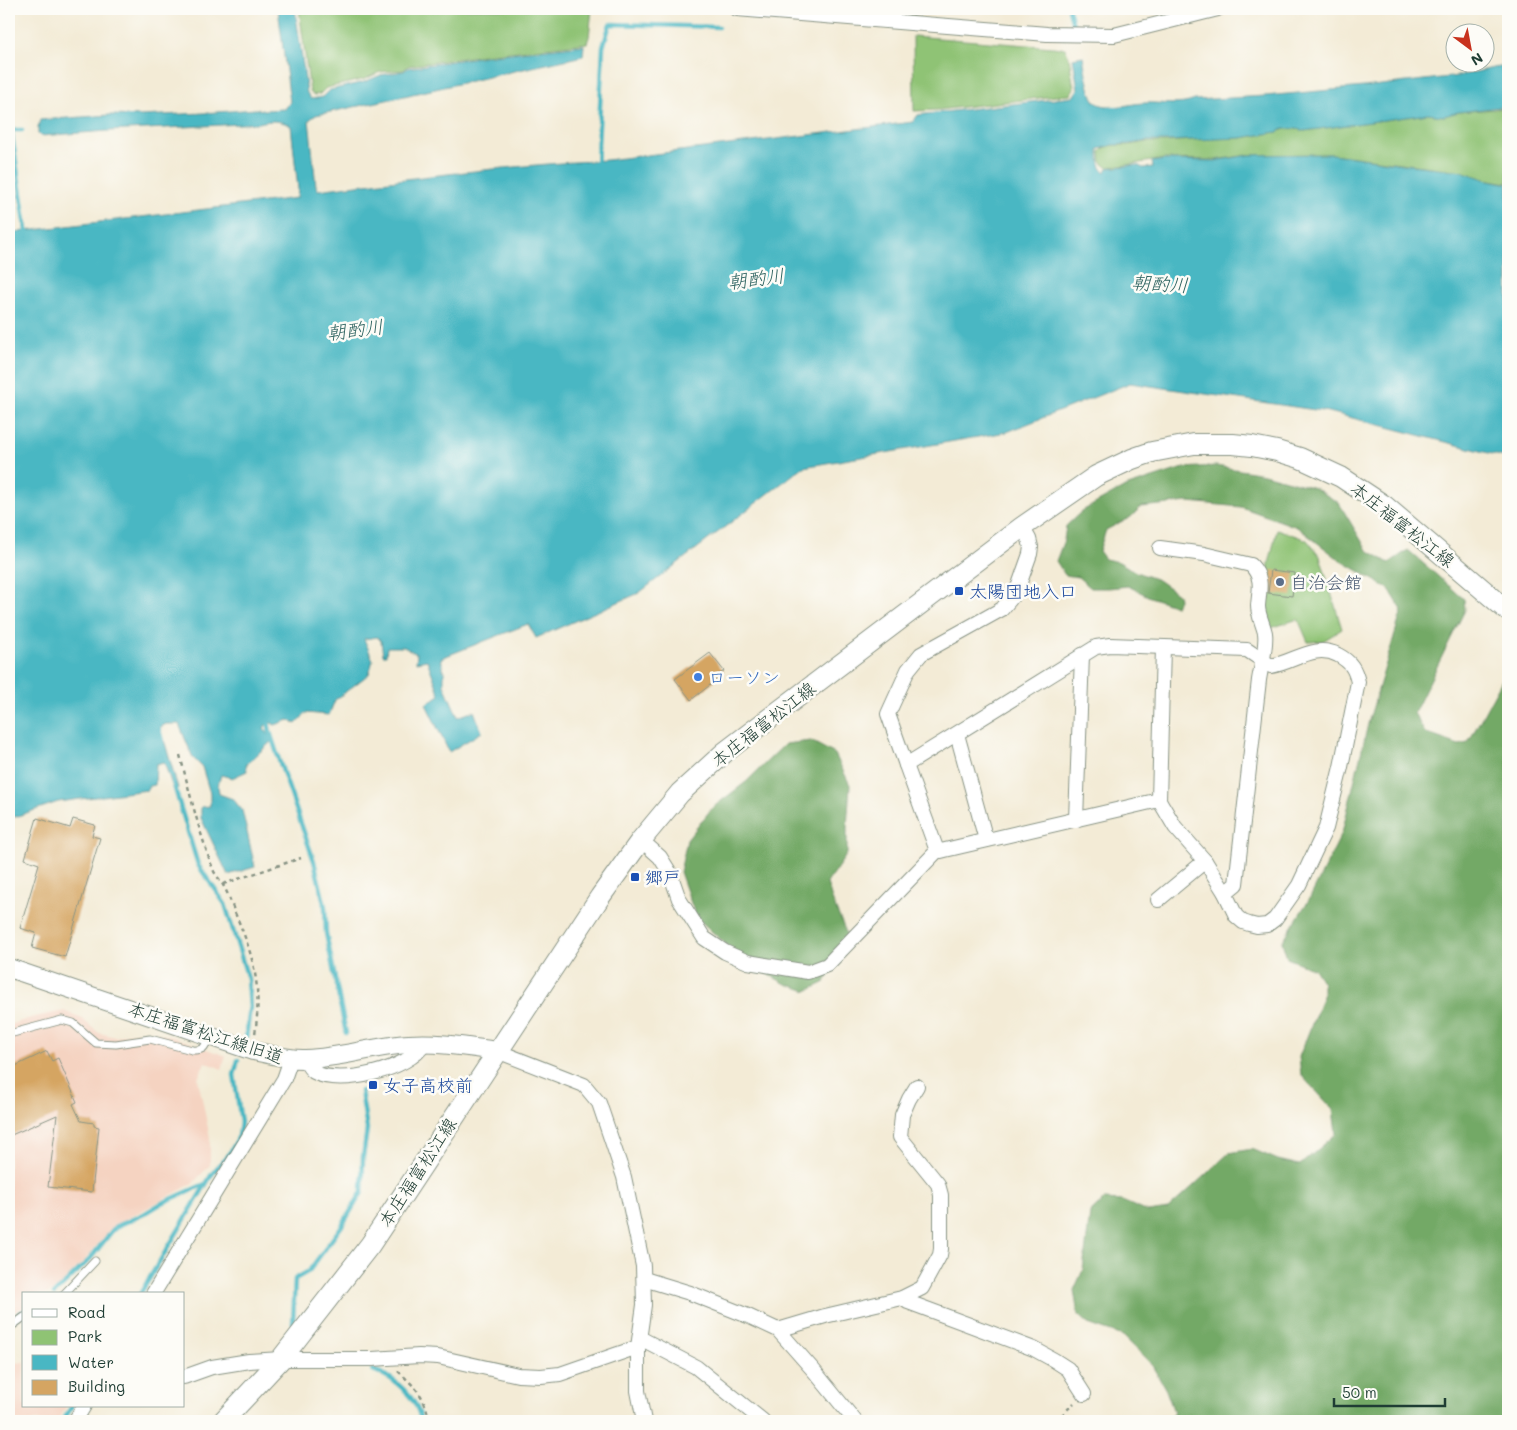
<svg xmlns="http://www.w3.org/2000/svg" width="1517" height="1430" font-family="Mali,'Klee One',sans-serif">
	<rect width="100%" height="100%" fill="#fdfcf7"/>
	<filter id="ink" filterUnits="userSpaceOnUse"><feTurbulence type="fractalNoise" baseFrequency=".02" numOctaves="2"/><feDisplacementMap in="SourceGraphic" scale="10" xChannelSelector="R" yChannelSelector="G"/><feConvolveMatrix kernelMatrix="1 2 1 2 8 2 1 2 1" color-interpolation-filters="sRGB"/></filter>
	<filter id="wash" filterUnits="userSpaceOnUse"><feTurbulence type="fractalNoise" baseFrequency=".0096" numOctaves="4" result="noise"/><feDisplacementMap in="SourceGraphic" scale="20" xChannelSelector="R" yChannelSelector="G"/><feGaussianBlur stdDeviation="1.12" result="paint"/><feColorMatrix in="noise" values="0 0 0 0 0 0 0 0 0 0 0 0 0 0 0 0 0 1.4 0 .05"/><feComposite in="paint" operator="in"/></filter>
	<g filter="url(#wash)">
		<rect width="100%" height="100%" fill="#f3ebd6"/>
		<g fill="#f5d3c1">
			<polygon points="64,1011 82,1019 99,1033 116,1037 137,1032 153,1033 173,1037 226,1056 222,1069 205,1062 198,1079 210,1138 210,1165 192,1184 113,1226 85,1260 56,1289 47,1294 24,1294 24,1307 9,1315 9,1025 34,1017"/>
			<polygon points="9,1324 14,1363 24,1362 24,1406 67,1406 58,1421 9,1421"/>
		</g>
		<g fill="#8fc374" stroke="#578054">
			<polygon points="299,9 592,9 589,37 587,43 484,55 408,66 404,70 380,72 365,79 326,88 320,94 314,95 310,92"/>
			<polygon points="913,36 1065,48 1069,58 1074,88 1070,95 1056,96 938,110 914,111"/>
			<path d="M1508,108V183L1484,179L1461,171L1332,154L1249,155L1215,160L1165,159L1120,166L1107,167L1101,162L1100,152L1104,148L1112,145H1129L1147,142H1167L1202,139L1241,138L1277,132C1286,127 1294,128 1304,131L1428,114L1444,116L1458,112Z"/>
			<polygon points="1277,529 1307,540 1320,556 1342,629 1323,641 1308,642 1298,619 1271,628 1265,609 1264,586"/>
		</g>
		<g fill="#73a966" stroke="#49734d">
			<polygon points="1216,466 1264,474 1315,488 1339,503 1367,550 1389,563 1408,550 1464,599 1465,610 1414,713 1425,733 1459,745 1468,743 1508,669 1508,1421 1168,1421 1174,1412 1166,1390 1150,1362 1123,1336 1088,1324 1078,1315 1074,1290 1083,1270 1090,1213 1104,1200 1122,1201 1148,1212 1168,1209 1229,1153 1252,1149 1278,1160 1300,1165 1336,1134 1333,1109 1301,1075 1299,1057 1323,996 1323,983 1314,969 1287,958 1282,942 1310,898 1342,833 1369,720 1402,610 1389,589 1340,560 1297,527 1241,507 1188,502 1141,507 1131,517 1106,530 1099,551 1105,559 1119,562 1136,572 1158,580 1178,594 1179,600 1176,606 1150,597 1128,586 1109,588 1091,588 1078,577 1065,575 1056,561 1064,540 1066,526 1082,511 1125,487 1183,468"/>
			<path d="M811,741L835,754L850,785L847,827V854L827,883C832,903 842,921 849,940L833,970L824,983L807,991L786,984L744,961L696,917L680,872L687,840L712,808L746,782L785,744Z"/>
		</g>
		<path fill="#49b7c3" stroke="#347a7c" d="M278,9H295L307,93L311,99L323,97L330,90L364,82L381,75L404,71L408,68L485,56L584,45L583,56C493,75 405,97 316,115L309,120L316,186L318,190C413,178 511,165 607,160L913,122L918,115L1073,97L1078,89L1073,58L1083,56C1085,67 1088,93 1095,101C1098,105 1105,106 1110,106C1121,108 1133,103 1145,103C1161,102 1179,107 1195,100L1265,96L1364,87L1458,76L1493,68L1508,66V106L1458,112L1444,116L1428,114L1304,131C1295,128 1286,127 1277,132L1241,138L1167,141H1148L1129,144L1113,145L1099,149C1099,157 1098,167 1105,172L1108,168L1137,165L1143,168L1153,167L1152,162L1165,160L1215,161L1249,155L1332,154L1402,164L1461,171L1484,179L1508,184V458L1329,412L1130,383L1007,432L803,467L639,593L536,638L528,624L441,658L444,672V685L458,717L474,711L482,732L449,752L426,704L440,695L427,660L416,662L417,654L404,647H387L386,655H383L381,641L377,637L364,639L373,660L369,674L335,700L329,715L306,713L296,724L289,720L275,725L268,721L264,728L268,734L274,739L246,765L247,771L232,778L221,775L218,785L219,794L233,799L242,810L255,867L228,875L201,818V807L210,806V793L202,767L193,758L179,724H166L157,729L165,743L178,788H173L164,762L156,764L155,785L149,786L147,790L58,802L9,819V233L297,198L298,189L291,126C281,120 270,120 259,123L108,131L40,136L38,134V127L40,120L110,115L140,116L204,113L256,109C265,111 276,109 285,109L290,102Z"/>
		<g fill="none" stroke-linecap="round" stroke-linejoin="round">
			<g stroke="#49b7c3" stroke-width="4.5">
				<polyline points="1069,9 1073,25"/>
				<polyline points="9,115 27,235"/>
				<polyline points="10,130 22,130"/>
				<polyline points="597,165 603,47 610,24 719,27"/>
				<polyline points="267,716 270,732 279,760 314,861 325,907 326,933 346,1033"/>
				<polyline points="157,722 162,741"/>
				<polyline points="173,782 198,865 225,904 248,979 250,1008 246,1038"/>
				<polyline points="54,1294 90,1259 115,1227 144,1214 162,1203 205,1184"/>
				<polyline points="140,1294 212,1174 231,1151 239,1136 241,1122 234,1075 238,1060"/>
				<polyline points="9,1320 24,1311"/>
				<polyline points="293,1323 295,1279 309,1271 341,1227 362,1192 363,1157 367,1129 361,1091"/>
				<path d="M373,1370C394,1377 418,1398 421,1421"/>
				<polyline points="63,1421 72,1406"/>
			</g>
		</g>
		<g id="blocks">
			<g fill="#d5a562">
				<polygon points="1271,570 1295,573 1292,596 1268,593"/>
				<polygon points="710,653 724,671 717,676 719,678 691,700 675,679"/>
				<polygon points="37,818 70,828 73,819 95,825 92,836 100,838 65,957 32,948 36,933 20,928 39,864 25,859"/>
				<polygon points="47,1051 52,1061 58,1058 77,1102 73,1104 81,1121 94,1123 94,1126 99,1127 92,1192 48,1187 57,1115 9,1136 9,1069"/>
			</g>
		</g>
	</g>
	<g filter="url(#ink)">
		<use href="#blocks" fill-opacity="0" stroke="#899485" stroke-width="1"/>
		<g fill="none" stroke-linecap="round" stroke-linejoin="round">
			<g stroke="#899485" stroke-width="9">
				<g id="service">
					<path d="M9,1034L62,1020L73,1023L96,1043L116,1044L150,1039L192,1050C204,1051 205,1047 209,1037"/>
					<polyline points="64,1294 95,1261"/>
					<polyline points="9,1328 24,1317"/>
				</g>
			</g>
			<g stroke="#899485" stroke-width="16">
				<g id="minor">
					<polyline points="737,9 1047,34 1114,35 1218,9"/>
					<path d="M1160,548L1204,554L1251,565C1264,579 1259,590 1258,606C1258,615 1263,624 1265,633C1267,646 1261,667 1259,680L1236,884L1225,893"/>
					<path d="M1110,645L1247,650L1271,666C1295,662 1314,643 1338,655C1351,662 1355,669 1358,682L1341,767L1326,828L1299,885L1275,919L1267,925L1257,926L1249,924L1243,922L1236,916L1225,893L1205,861L1175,827L1159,800L945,850L941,851L936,848L906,765L1096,647Z"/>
					<polyline points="957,734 986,840"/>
					<polyline points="906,765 888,714 908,670 921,654 1002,609 1012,597 1019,585 1030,554 1031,547 1029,539 1022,527"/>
					<polyline points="1159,800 1163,647"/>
					<polyline points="1076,820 1082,655"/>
					<polyline points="641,840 660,857 670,873 679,899 704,938 725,952 748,962 808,972 827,965 938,850"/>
					<polyline points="1158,900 1205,861"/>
					<polyline points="497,1051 584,1085 599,1103 624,1177 643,1266 644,1305 638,1347 638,1391 644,1421"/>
					<path d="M305,1060C307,1064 310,1069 314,1072C340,1087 410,1069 424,1044"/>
					<polyline points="644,1279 690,1293 748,1316 778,1330 815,1372 855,1421"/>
					<polyline points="153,1294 284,1079 291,1059"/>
					<polyline points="902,1298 908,1302 1034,1349 1054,1360 1068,1369 1084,1394"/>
					<polyline points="778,1330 825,1316 902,1298 922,1288 940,1255 941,1249 941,1195 938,1184 900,1137 902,1115 909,1099 917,1086"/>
					<polyline points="640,1338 696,1367 763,1421"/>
					<polyline points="184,1377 212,1367 249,1361 281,1359 372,1359 419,1356 438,1357 518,1375 541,1376 560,1374 638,1347"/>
					<polyline points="75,1421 84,1406"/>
				</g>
			</g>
			<g stroke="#899485" stroke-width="20">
				<path id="tertiary" d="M9,968L253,1051C270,1054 288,1060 306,1059C341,1058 374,1046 409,1044C439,1042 468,1047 497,1051"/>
			</g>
			<g stroke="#899485" stroke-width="22">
				<polyline id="secondary" points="223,1421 281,1359 370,1245 600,897 641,840 680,793 725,752 771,717 1022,527 1096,476 1132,459 1152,452 1194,444 1233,444 1252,446 1277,451 1300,458 1341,477 1385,506 1508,611"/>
			</g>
			<g stroke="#899485" stroke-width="2.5" stroke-dasharray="4 4" stroke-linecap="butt">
				<path d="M180,755C190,794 199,832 213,869C215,875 220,879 223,885C228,893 231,903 235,913C254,956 262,987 255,1034"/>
				<polyline points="223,884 301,858"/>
				<path d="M398,1371C416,1388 425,1395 429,1421"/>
				<polyline points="1056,1421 1074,1403"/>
			</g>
			<use href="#service" stroke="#fff" stroke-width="7"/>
			<use href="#minor" stroke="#fff" stroke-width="14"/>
			<use href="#tertiary" stroke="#fff" stroke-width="18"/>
			<use href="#secondary" stroke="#fff" stroke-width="20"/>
		</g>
	</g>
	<circle fill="#5c6f8a" stroke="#fdfcf7" stroke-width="2" cx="1280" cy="582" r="5"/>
	<g fill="#1a4fb4" stroke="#fdfcf7" stroke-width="2">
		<rect x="954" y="586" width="10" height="10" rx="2.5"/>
		<rect x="630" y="872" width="10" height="10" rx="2.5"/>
		<rect x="368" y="1080" width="10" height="10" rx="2.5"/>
	</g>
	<circle fill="#3f7fe0" stroke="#fdfcf7" stroke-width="2" cx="698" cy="677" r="5"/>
	<g text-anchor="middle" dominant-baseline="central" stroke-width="5" stroke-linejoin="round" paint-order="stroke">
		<g font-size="18" fill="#1f3d34" stroke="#fdfcf7">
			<text transform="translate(1403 524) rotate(38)">本庄福富松江線</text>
			<text transform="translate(763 724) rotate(-38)">本庄福富松江線</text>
			<text transform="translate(206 1032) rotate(18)">本庄福富松江線旧道</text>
			<text transform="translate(417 1172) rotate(-57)">本庄福富松江線</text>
		</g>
		<g font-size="18" fill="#4e5e75" stroke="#fdfcf7" text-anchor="start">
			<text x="1290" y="582">自治会館</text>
		</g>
		<g font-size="18" fill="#164399" stroke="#fdfcf7" text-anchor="start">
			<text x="969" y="591">太陽団地入口</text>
			<text x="645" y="877">郷戸</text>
			<text x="383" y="1085">女子高校前</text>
		</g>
		<g font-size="18" fill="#366cbe" stroke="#fdfcf7" text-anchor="start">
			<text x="708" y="677">ローソン</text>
		</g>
		<g font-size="19" font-style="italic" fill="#2c625f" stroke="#fdfcf7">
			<text transform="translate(756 278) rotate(-7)">朝酌川</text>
			<text transform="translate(1160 283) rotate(3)">朝酌川</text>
			<text transform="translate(355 329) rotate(-7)">朝酌川</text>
		</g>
	</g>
	<rect width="1517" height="1430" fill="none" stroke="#fdfcf7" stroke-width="30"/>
	<rect x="22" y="1292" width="162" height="115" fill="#fdfcf7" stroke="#a4b0a9"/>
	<rect x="32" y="1309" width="25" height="8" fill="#ffffff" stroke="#a4b0a9"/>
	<text x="68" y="1318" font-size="15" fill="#1f3d34">Road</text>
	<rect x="32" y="1330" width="25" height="15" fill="#8fc374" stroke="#a4b0a9"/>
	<text x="68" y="1342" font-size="15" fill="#1f3d34">Park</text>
	<rect x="32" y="1355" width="25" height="15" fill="#49b7c3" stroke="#a4b0a9"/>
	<text x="68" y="1368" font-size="15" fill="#1f3d34">Water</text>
	<rect x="32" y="1380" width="25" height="15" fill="#d5a562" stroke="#a4b0a9"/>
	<text x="68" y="1392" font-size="15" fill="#1f3d34">Building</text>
	<g transform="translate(1470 48) rotate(148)"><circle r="24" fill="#fdfcf7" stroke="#a4b0a9"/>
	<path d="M0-4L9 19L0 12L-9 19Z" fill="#c8321e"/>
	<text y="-8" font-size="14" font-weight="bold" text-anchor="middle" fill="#1f3d34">N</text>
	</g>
	<path d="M1334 1398v8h111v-8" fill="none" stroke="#1f3d34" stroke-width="2.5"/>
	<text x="1342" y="1398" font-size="15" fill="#1f3d34" stroke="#fdfcf7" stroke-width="4" paint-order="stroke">50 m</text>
</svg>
